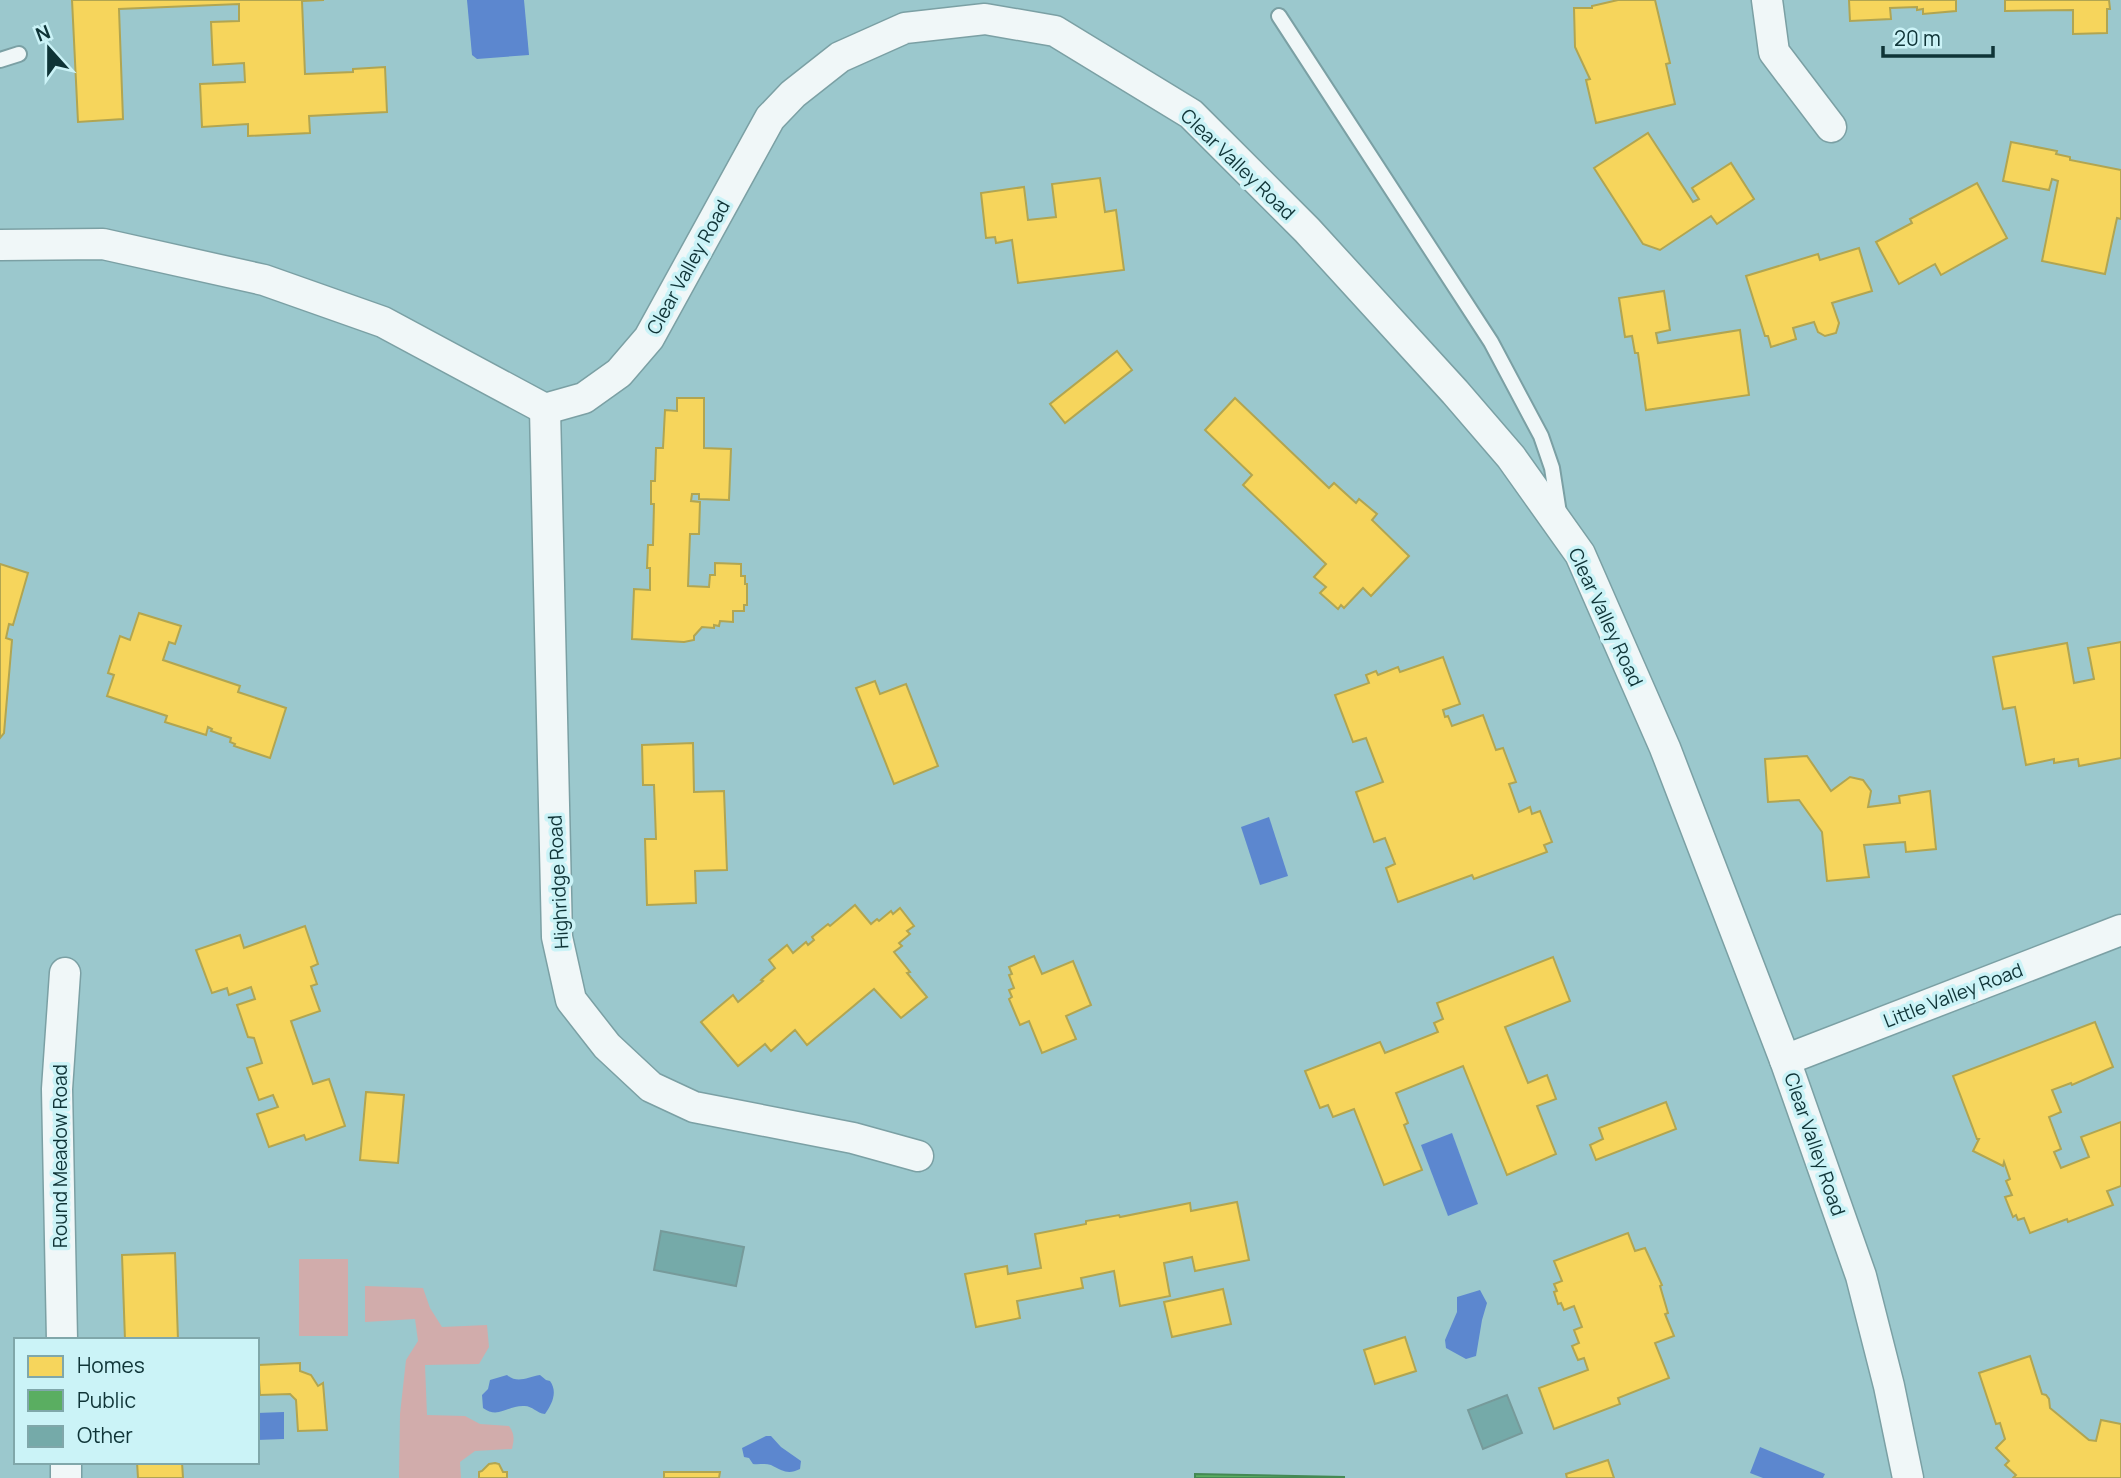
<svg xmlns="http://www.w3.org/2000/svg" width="2121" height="1478" font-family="Manrope,sans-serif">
	<rect width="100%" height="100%" fill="#9bc8cd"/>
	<g fill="#d1acab">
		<rect x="299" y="1259" width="49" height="77"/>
		<path d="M365,1286L423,1288L430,1308L442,1327L487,1325L489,1347L479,1364L425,1365L427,1415L465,1416L480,1424L509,1426C515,1434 514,1440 512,1449L475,1451L460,1462L461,1478H399L400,1414L406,1360L418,1341L415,1319L365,1322Z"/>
	</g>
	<g fill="#5c87cf">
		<polygon points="467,0 524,0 529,55 477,59 472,55"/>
		<polygon points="1269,817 1288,876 1260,885 1241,827"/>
		<polygon points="1452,1133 1478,1204 1448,1216 1421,1145"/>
		<polygon points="1480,1290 1487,1303 1482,1320 1476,1356 1466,1359 1446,1348 1445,1340 1457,1312 1457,1297"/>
		<path d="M507,1375C518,1384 527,1377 540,1375L546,1380L550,1381C558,1392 552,1404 545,1414C536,1413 532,1405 523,1406C507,1406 498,1419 483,1408L482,1395L488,1389L490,1380Z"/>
		<polygon points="284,1412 284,1439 257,1440 257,1413"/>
		<path d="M766,1436H771L781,1447L801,1461L800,1469C788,1475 783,1471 771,1465C765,1463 759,1465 753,1464L749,1458L744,1457L742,1448Z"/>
		<polygon points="1760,1447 1825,1474 1823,1478 1763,1478 1750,1473"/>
	</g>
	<g fill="#f6d55c" stroke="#b1a551" stroke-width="2">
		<polygon points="72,0 324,0 302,1 305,74 353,72 353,69 385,67 387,112 309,116 310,133 248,136 248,124 202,127 200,84 245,82 244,63 213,65 211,22 239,21 239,4 119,9 123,119 78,122"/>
		<polygon points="1618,0 1655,0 1670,63 1666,64 1675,104 1596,123 1586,80 1590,79 1575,47 1574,8 1592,8 1592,6"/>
		<polygon points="1849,0 1956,0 1956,11 1923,14 1923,9 1917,10 1917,7 1890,8 1891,19 1850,21"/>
		<polygon points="2005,0 2109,0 2110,9 2107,9 2107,33 2073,34 2073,10 2005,11"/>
		<polygon points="1648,133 1693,202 1699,199 1692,188 1731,163 1754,199 1717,224 1711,216 1660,250 1643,244 1594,168"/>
		<polygon points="2011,142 2057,151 2056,154 2070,157 2070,160 2121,170 2121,219 2117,218 2105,274 2042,261 2058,181 2052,179 2049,190 2003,181"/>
		<polygon points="1100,178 1105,212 1116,210 1124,270 1018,283 1012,240 996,243 995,237 986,238 981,193 1024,187 1028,220 1056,217 1052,184"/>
		<polygon points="1977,183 2007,238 1941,275 1935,264 1899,284 1876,242 1912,223 1910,219"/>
		<polygon points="1859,248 1872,291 1832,303 1839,323 1836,333 1825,336 1818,332 1814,322 1793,328 1796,339 1771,347 1768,336 1765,336 1746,276 1818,254 1820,260"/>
		<polygon points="1664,291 1670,330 1656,333 1658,343 1740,330 1749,395 1646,410 1638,353 1635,353 1632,336 1625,337 1619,298"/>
		<polygon points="1117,351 1132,370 1065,423 1050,404"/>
		<polygon points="677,398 704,398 704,448 731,449 729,500 699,499 699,494 692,494 691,501 700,502 699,534 690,534 688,586 709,587 710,575 715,575 715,563 741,564 741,576 745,576 745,584 747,584 747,605 744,605 744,611 733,611 733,622 720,621 719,626 714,625 714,628 702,627 694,636 694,640 684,642 632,639 634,589 650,590 650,568 647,568 648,545 653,545 654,504 651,504 651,481 655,481 656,448 663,448 665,410 677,411"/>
		<polygon points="1235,398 1329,488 1334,483 1356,503 1359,499 1377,514 1372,520 1409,556 1371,596 1363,588 1344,608 1341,605 1338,609 1320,593 1326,587 1314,577 1326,564 1243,485 1252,475 1205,430"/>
		<polygon points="0,564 28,573 13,625 9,624 6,638 12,640 4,733 0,738"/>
		<polygon points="139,613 181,626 175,644 169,642 163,660 240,686 238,692 286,708 270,758 234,746 235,744 230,742 231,738 211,731 212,729 208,727 206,735 165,722 167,716 107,696 114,675 108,673 120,636 130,640"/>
		<polygon points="2121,642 2121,758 2079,766 2078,759 2054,763 2054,759 2026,765 2015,707 2003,709 1993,657 2067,643 2074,683 2094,679 2088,648"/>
		<polygon points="1443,657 1460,704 1443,710 1445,717 1448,716 1452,726 1483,715 1496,750 1503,748 1516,782 1509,784 1519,812 1530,807 1532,814 1540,811 1552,842 1544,845 1547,852 1474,879 1472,875 1398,902 1386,868 1395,864 1385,838 1374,842 1356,792 1383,782 1366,738 1353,742 1335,695 1369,683 1366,675 1376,671 1378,675 1398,667 1400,672"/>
		<polygon points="875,681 880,694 906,684 938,766 894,784 856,688"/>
		<polygon points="693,743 694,792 724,791 727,870 695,871 696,903 647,905 645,839 656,839 654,785 643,785 642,745"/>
		<polygon points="1807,756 1831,791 1850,777 1863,780 1871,791 1868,807 1900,803 1899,796 1930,791 1936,849 1906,852 1905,842 1864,845 1869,877 1827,881 1822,832 1799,800 1768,802 1765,759"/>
		<polygon points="855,905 871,924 877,919 879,921 891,911 893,914 900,908 914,926 907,931 910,934 899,943 902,946 894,952 910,972 907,973 927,997 901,1018 874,989 807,1045 795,1030 771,1051 765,1044 738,1066 701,1022 733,995 738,1002 763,981 761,980 775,968 769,960 787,945 793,953 806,942 808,945 814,940 812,937 828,924 830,926"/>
		<polygon points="305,926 318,964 311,967 317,984 311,986 320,1011 291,1021 313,1084 329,1079 345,1126 306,1140 304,1135 269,1147 257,1114 278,1107 273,1095 259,1100 247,1068 262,1063 254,1038 248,1037 237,1005 255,999 251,987 229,995 227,988 212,993 196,950 240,935 244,948"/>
		<polygon points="1034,956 1042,974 1073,961 1091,1005 1066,1016 1076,1039 1042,1053 1029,1021 1020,1025 1009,999 1012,997 1009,990 1014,988 1009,975 1012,974 1009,967"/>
		<polygon points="1553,957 1570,1001 1505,1027 1528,1083 1547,1075 1556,1099 1537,1106 1556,1154 1507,1175 1463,1066 1396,1093 1408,1123 1404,1125 1422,1170 1384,1185 1354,1109 1333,1117 1328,1105 1320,1108 1305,1071 1380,1042 1385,1053 1438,1032 1434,1023 1443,1019 1437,1003"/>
		<polygon points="2095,1022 2113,1067 2072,1085 2071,1083 2052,1090 2061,1112 2049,1117 2061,1149 2054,1152 2061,1168 2089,1157 2081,1137 2121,1122 2121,1186 2107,1191 2113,1205 2068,1222 2067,1219 2030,1233 2024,1218 2018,1220 2016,1215 2013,1217 2005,1197 2012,1195 2006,1181 2010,1179 2004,1162 2003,1166 1973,1151 1979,1139 1977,1139 1953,1076"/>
		<polygon points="366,1092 404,1095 398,1163 360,1160"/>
		<polygon points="1666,1102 1676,1129 1596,1160 1590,1145 1603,1139 1599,1128"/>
		<polygon points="1237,1202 1249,1260 1195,1271 1192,1257 1164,1263 1170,1296 1120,1306 1114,1271 1081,1278 1083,1288 1017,1301 1020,1318 976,1327 965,1274 1007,1266 1008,1274 1041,1268 1035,1234 1086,1224 1086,1221 1119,1215 1120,1217 1190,1203 1191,1211"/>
		<polygon points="1628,1233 1635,1251 1645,1248 1662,1285 1660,1286 1668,1313 1665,1314 1674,1336 1655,1343 1669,1378 1618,1398 1620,1404 1554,1429 1539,1388 1588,1370 1584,1358 1578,1360 1572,1346 1579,1343 1574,1330 1582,1327 1574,1306 1564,1310 1561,1303 1558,1304 1554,1292 1557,1291 1554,1284 1562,1281 1554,1261"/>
		<polygon points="175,1253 178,1340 125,1340 122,1255"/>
		<polygon points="1223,1289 1231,1324 1172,1337 1164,1302"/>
		<polygon points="1405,1337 1416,1371 1375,1384 1364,1350"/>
		<polygon points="2030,1356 2042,1394 2046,1395 2049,1399 2050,1408 2089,1440 2096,1441 2101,1420 2121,1424 2121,1478 2013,1478 2016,1475 2005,1465 2009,1461 1996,1448 2005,1439 2000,1423 1996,1424 1979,1373"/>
		<polygon points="300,1363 300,1371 311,1375 318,1386 323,1383 327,1430 298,1431 296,1400 290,1394 260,1395 258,1365"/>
		<polygon points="1608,1460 1614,1478 1567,1478 1566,1474"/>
		<polygon points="137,1462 182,1462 183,1478 138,1478"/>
		<polygon points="495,1463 499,1464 503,1472 507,1472 507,1478 479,1478 479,1472 482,1471 489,1464"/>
		<polygon points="664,1472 720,1472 719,1478 664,1478"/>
	</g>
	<polygon fill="#5aae61" stroke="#448954" stroke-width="2" points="1195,1474 1344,1477 1344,1478 1195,1478"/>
	<g fill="#75aaa9" stroke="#769a9a" stroke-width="2">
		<polygon points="661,1231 744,1247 736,1286 654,1270"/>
		<polygon points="1507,1395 1522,1433 1483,1449 1468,1410"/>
	</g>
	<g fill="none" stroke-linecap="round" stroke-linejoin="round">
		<g stroke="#7ba0a4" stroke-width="18">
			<g id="lane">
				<polyline points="1279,16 1491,342 1541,436 1552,468 1559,513"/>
				<polyline points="0,60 19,54"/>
			</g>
		</g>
		<g stroke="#7ba0a4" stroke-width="33">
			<g id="street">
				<polyline points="1767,0 1774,52 1831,127"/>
				<polyline points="0,245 103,244 264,280 383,322 545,409 584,398 619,373 649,338 770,118 793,94 840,57 905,28 985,19 1055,31 1191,114 1307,230 1455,392 1511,457 1580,554 1665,748 1785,1060 1861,1276 1889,1386 1908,1478"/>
				<polyline points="545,409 557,937 571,1000 607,1046 651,1087 694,1107 853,1138 918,1156"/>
				<polyline points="1785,1060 2121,930"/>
				<polyline points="62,1340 57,1089 65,973"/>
				<polyline points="66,1462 66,1478"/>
			</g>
		</g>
		<use href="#lane" stroke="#f0f7f8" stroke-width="14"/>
		<use href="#street" stroke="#f0f7f8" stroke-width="30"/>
	</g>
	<g text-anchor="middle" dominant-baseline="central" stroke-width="7" stroke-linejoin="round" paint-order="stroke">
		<g font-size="19" fill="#0f3437" stroke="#cbf3f7">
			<text transform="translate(1238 164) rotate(44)">Clear Valley Road</text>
			<text transform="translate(688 267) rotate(-61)">Clear Valley Road</text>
			<text transform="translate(1606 617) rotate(65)">Clear Valley Road</text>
			<text transform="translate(558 882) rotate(-93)">Highridge Road</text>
			<text transform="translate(1953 995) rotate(-21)">Little Valley Road</text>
			<text transform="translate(1815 1144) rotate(71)">Clear Valley Road</text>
			<text transform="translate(60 1156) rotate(-90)">Round Meadow Road</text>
		</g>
	</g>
	<rect x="14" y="1338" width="245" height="126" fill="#cbf3f7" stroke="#80a7aa" stroke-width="2"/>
	<rect x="28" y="1356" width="35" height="21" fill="#f6d55c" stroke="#80a7aa" stroke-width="2"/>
	<text x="77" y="1373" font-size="21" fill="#0f3437">Homes</text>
	<rect x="28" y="1390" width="35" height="21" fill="#5aae61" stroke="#80a7aa" stroke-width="2"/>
	<text x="77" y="1408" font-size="21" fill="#0f3437">Public</text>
	<rect x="28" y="1426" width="35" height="21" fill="#75aaa9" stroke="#80a7aa" stroke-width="2"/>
	<text x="77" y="1443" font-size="21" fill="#0f3437">Other</text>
	<g transform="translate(49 49) rotate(339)" stroke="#cbf3f7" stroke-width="5" paint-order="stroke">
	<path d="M0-5L12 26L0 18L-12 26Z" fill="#0f3437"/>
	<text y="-10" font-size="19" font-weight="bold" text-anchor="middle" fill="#0f3437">N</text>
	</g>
	<path d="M1883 46v10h110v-10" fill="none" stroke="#0f3437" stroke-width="3.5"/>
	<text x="1894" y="46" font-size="21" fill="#0f3437" stroke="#cbf3f7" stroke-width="5" paint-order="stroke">20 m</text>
</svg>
